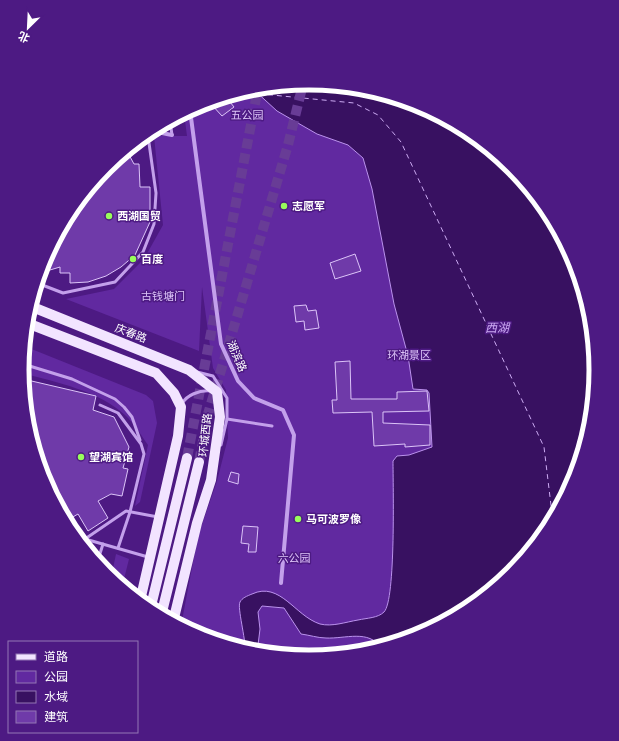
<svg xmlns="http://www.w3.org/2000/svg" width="619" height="741" font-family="'IBM Plex Sans','Noto Sans SC',sans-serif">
	<rect width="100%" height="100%" fill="#4d1a83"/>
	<g fill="#6129a0">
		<path d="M310,83C347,87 386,90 421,106C472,129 517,165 548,210C554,219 558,229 563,238C619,356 596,506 492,591C449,626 398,649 342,655C286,660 231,653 181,626L198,536L217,481L228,438L226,390L213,368L202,287L199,351L66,299L114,289L144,259L163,225L154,136H187L184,113L200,105L254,88Z"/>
		<path d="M24,346L146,395L153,401L157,423L140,502L135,506L148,445C141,435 134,423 125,415C99,391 56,382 22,373Z"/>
		<polygon points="116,554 129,559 122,587 111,578"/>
	</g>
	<path fill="#381161" stroke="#bb92ed" d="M310,83C347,87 384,90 419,105C463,123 502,154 531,190C605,279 617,403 562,505C557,514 553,523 548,531C543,539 536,546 529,553C512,574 492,595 469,610C442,628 412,638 381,648C369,629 345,639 326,638C318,638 309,635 301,634L284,608L262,606L258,612L260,629L257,653L245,650C246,640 237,607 240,602C242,598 247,596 252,594C280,581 295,616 320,624C332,627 346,622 358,620C367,618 378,618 384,612C396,600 393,484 393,461L397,456L409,455L432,447L429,393L427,390L413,389L408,356L394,304L372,189L363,158L348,145L317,134L277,111L253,89Z"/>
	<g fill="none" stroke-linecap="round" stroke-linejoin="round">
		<polyline stroke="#ccabf3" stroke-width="1" stroke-dasharray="5 4" stroke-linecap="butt" points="241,92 354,103 378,115 401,142 544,447 553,522"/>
	</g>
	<g fill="#6f3aa9" stroke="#dcc4f8">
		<polygon points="226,97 234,107 222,116 211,104 215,100"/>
		<polygon points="123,153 128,153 134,164 139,164 140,187 150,187 150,222 135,255 121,267 106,276 88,282 70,283 70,273 60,273 60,267 40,273 44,260 71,211 106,167"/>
		<polygon points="355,254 361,271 335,279 330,263"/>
		<polygon points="306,305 308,311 316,310 319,328 305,330 304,321 296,322 294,306"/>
		<polygon points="350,361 351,399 397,399 397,392 427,391 429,411 383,412 383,423 430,425 430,445 405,447 405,444 374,446 372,412 333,413 332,400 337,400 335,362"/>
		<polygon points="23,379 96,396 93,410 114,417 129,447 123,468 128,469 122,496 111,494 98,501 108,518 88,531 78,514 66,521 44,480 27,426"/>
		<polygon points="231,472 239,474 238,484 228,481"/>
		<polygon points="243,526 258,527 256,552 248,552 249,544 241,543"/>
	</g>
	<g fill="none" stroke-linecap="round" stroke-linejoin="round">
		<g stroke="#683c96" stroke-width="10" stroke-dasharray="10 5" stroke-linecap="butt">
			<polyline points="187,458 258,88"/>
			<polyline points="199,462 208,414 288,145 303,84"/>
		</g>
		<g stroke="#c3a0eb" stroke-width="3">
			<polyline points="170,121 172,135"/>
			<polyline points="37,283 63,293 115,282 143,252 154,224 156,193 149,143 144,136"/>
			<polyline points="23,364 72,379 115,399 124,407 132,417 140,440"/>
			<polyline points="197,372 213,376 227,398 227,419 221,445"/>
			<path d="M182,404C186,395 200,390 210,391"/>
			<polyline points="100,405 118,413 141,444 144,454 130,512 118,548"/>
			<polyline points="227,419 272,426"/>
			<polyline points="76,537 85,539"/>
			<polyline points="148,557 85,539 126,511 158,517"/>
			<polyline points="97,563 103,544"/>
		</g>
		<g stroke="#c3a0eb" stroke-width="4">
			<polyline points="190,110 221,344 238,381 254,398 283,410 294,435 281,583"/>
			<polyline points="151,131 172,135"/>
		</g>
		<g stroke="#f2e4ff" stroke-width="10">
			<polyline points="30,306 189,370 217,392 220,417 211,480 197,523 173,622"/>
			<polyline points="27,323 156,373 174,393 181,407 178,436 140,601"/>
			<polyline points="150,610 187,458"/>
			<polyline points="161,616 199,462"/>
		</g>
	</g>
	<g fill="#98fd5c" stroke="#4d1a83" stroke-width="1.5">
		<circle cx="284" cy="206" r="4"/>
		<circle cx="109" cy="216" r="4"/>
		<circle cx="133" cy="259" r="4"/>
		<circle cx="81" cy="457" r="4"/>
		<circle cx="298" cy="519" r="4"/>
	</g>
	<g text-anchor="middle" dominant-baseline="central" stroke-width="3" stroke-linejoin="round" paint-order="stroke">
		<g font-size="11" fill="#dcc4f8" stroke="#4d1a83">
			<text x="247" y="115">五公园</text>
			<text x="163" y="296">古钱塘门</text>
			<text x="409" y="355">环湖景区</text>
			<text x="294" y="558">六公园</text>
		</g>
		<g font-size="11" font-weight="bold" fill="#fff" stroke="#4d1a83" text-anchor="start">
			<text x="292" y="206">志愿军</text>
			<text x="117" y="216">西湖国贸</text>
			<text x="141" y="259">百度</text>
			<text x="89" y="457">望湖宾馆</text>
			<text x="306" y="519">马可波罗像</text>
		</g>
		<g font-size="11" fill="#fff" stroke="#4d1a83">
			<text transform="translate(131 333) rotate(21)">庆春路</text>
			<text transform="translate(237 356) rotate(66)">湖滨路</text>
			<text transform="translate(205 435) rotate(-84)">环城西路</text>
		</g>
		<g font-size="12" font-style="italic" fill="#ccabf3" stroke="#4d1a83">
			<text x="497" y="327">西湖</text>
		</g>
	</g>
	<path d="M0 0H619V741H0ZM29 370a280 280 0 1 1 560 0a280 280 0 1 1-560 0Z" fill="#4d1a83" fill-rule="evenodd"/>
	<path fill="none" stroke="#fff" stroke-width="5" d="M29 370a280 280 0 1 1 560 0a280 280 0 1 1-560 0Z"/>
	<rect x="8" y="641" width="130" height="92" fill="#4d1a83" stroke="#9476b5"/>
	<rect x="16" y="654" width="20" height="6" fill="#f2e4ff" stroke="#9476b5"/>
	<text x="44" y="661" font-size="12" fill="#ffffff">道路</text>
	<rect x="16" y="671" width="20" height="12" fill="#6129a0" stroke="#9476b5"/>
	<text x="44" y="681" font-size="12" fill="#ffffff">公园</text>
	<rect x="16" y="691" width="20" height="12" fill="#381161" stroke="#9476b5"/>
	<text x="44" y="701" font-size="12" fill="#ffffff">水域</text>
	<rect x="16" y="711" width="20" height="12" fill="#6f3aa9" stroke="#9476b5"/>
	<text x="44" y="721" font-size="12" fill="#ffffff">建筑</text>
	<g transform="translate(28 28) rotate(204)" stroke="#4d1a83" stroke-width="3" paint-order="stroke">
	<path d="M0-3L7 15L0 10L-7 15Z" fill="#ffffff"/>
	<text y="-6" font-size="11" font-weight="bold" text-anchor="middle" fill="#ffffff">北</text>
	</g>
</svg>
